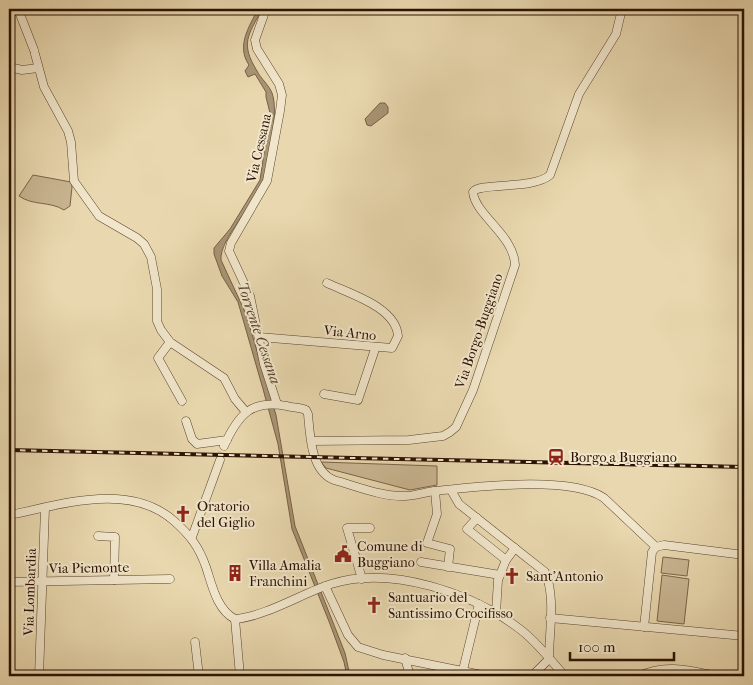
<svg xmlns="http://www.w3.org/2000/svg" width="753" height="685" font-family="'IM FELL French Canon',serif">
	<rect width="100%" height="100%" fill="#e9d8af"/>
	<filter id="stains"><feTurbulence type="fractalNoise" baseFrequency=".004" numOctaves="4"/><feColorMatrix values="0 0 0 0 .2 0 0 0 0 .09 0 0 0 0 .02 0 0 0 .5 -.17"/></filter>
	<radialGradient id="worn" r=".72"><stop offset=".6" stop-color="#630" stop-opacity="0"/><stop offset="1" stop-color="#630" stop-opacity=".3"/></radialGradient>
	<g fill="#c9b692" stroke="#7a644a">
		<path d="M33,175L71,182L72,187L70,206L64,210C50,201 33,206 19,196Z"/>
		<polygon points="321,462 437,466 437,485 410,490 326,468"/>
		<polygon points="663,557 689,560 687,576 661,573"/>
		<polygon points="662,575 689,579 684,624 657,621"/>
	</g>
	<g fill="#a89474" stroke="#766046">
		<path d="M258,9H262C248,36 240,43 257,71C261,79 269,85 272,93C279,111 269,158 264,177C257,202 219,239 221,260L246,314L276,415L295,526L345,653L350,676H347L344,662L330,624L292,529L278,444L263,389L238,302L222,276L214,254V248L230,229L260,180L270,113L266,97V92L255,74L248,77L245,71L249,65C236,46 249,27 258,9Z"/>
		<polygon points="380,103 385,103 388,107 388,113 371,126 367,125 365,119"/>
	</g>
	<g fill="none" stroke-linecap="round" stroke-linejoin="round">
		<polyline stroke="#ccba95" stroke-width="8" stroke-dasharray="8 4" stroke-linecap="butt" points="220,460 224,446"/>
		<g stroke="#5a432d" stroke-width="9">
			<g id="minor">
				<polyline points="18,9 34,50"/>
				<polyline points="266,9 255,40 257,49 279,84 282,95 280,111 267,181 231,243 229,251 250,296 264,364 277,404"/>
				<polyline points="35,54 44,87 68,131 71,142 74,181 99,216 137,238 144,244 151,257 157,289 157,321 161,330 170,342 224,378 235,399 246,412"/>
				<polyline points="9,67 22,70 38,68"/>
				<path d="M259,337L392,348L398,336C396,307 350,294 327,283"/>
				<polyline points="170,342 158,358 182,401"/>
				<polyline points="324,394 358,400 375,349"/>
				<polyline points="186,421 192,439 197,444 227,440"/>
				<path d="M313,441L409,440L443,436L450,432L456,427L473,390L515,265C514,235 475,215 473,192C479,182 533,190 550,175L579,94L616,34L622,9"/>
				<path d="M224,446C238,415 251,399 287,406C293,408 300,407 306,410L308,414C310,436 311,471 334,480C356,486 382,497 405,496C415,496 425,492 435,491C476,487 570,475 604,498L656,547"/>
				<path d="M451,490L459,504L545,572C556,597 549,632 549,659"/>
				<polyline points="435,491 437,514 427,543 450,549 448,567"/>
				<path d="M9,515C61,505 129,481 174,521C190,535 199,547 206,567C212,585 217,610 235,619"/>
				<polyline points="477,518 467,529 506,560 515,548"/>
				<polyline points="98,536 115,537 114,580"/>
				<polyline points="192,537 220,460"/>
				<polyline points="421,562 500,575"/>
				<polyline points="362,579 347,528 370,528"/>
				<polyline points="9,582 170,579"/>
				<polyline points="325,586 348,635 358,647 383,655 487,676"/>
				<polyline points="496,613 498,580 506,560"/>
				<polyline points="550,618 744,636"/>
				<path d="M235,619C264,617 303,593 331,584C391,565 473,593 521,630C538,643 551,661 565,676"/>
				<polyline points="235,619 240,676"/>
				<polyline points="644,627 652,552 656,547 664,545 744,555"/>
				<polyline points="195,642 199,676"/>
				<polyline points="405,658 410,676"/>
				<polyline points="463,670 479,604"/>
				<polyline points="39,676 45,508"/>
				<polyline points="532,676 549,659"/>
				<path d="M640,676C664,663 692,671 717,676"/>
			</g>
		</g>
		<use href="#minor" stroke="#f1e6cb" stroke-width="8"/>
		<g stroke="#2b1102" stroke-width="4">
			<polyline id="rail" points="9,450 744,467"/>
		</g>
		<use href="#rail" stroke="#f1e6cb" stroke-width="2" stroke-dasharray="5.5" stroke-linecap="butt"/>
	</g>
	<defs>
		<g id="station-bare" transform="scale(1.35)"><path d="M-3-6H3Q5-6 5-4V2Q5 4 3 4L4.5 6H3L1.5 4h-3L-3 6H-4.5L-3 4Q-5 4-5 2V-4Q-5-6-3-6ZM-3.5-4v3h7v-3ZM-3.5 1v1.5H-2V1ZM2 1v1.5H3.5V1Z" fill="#8f2418" stroke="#f1e6cb" stroke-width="2.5" paint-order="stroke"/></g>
		<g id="church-bare" transform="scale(1.35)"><path d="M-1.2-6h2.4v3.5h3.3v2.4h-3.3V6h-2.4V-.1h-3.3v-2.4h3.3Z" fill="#8f2418" stroke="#f1e6cb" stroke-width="2.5" paint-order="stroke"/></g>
		<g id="civic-bare" transform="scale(1.35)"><path d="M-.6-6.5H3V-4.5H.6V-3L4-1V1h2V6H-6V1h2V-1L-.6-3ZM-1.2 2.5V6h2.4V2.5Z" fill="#8f2418" stroke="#f1e6cb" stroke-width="2.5" paint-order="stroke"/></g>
		<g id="building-bare" transform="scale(1.35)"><path d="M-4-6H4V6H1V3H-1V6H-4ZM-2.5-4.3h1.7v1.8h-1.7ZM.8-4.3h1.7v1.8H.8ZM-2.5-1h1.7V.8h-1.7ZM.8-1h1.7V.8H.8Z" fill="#8f2418" stroke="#f1e6cb" stroke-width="2.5" paint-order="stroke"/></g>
	</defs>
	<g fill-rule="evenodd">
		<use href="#station-bare" x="556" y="457"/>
		<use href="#church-bare" x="183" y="514"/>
		<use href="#civic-bare" x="343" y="554"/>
		<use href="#building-bare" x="235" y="573"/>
		<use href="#church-bare" x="512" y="576"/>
		<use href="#church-bare" x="374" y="605"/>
	</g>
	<g text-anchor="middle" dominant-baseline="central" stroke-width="4" stroke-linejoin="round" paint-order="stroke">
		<g font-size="14" fill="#2b1102" stroke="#f1e6cb">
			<text transform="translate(259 148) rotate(-77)">Via Cessana</text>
			<text transform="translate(479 331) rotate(-71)">Via Borgo-Buggiano</text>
			<text transform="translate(350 333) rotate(6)">Via Arno</text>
			<text transform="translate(89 568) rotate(-1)">Via Piemonte</text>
			<text transform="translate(30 592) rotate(-88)">Via Lombardia</text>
		</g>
		<g font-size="14" fill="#2b1102" stroke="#f1e6cb" text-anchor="start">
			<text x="570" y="457">Borgo a Buggiano</text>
			<text x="197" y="506">Oratorio<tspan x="197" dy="16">del Giglio</tspan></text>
			<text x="357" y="546">Comune di<tspan x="357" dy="16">Buggiano</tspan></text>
			<text x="249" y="565">Villa Amalia<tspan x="249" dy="16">Franchini</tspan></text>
			<text x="526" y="576">Sant'Antonio</text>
			<text x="388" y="597">Santuario del<tspan x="388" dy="16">Santissimo Crocifisso</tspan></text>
		</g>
		<g font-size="15" font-style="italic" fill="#5d4530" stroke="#f1e6cb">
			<text transform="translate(259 333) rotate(71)">Torrente Cessana</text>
		</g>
	</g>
	<rect width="753" height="685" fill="none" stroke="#e9d8af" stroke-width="30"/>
	<rect x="10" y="10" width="733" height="665" fill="none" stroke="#2b1102" stroke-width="2.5"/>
	<rect x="15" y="15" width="723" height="655" fill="none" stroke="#2b1102"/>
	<path d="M570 652v8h104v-8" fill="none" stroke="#2b1102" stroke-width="2.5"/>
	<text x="578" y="652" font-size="15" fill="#2b1102" stroke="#f1e6cb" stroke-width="4" paint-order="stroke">100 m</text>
	<rect width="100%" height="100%" filter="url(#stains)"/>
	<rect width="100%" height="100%" fill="url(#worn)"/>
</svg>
